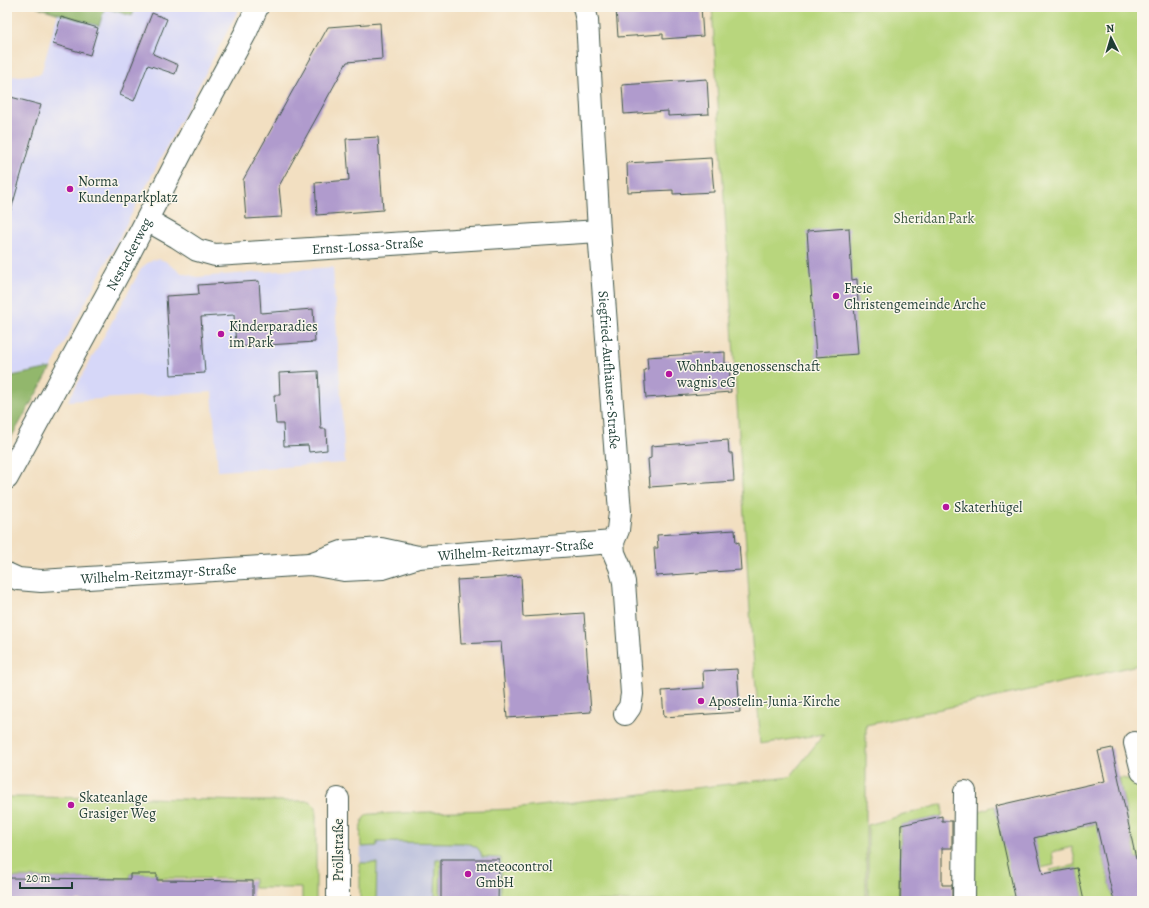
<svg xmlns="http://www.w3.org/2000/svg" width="1149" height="908" font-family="Alegreya,serif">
	<rect width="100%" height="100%" fill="#fbf7ec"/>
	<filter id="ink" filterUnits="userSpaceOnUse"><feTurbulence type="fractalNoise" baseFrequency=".025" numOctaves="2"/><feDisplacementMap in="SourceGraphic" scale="8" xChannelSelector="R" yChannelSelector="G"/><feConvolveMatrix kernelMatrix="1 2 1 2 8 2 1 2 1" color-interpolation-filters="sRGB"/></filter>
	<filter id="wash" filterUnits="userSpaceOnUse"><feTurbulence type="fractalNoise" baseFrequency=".012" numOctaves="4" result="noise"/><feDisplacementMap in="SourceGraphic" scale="16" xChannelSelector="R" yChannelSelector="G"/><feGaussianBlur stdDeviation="0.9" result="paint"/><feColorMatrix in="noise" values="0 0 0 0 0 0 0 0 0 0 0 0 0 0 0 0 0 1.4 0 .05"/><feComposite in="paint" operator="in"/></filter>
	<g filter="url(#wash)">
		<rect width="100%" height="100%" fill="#f2dfc1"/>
		<g fill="#d6d7f8">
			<polygon points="136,7 240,7 51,368 7,376 7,77 41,74 58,13 99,25 105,8 132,16"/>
			<polygon points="159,259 165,261 173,267 182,273 197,277 333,267 345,463 218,471 212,392 68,401 141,269 146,264 153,260"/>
		</g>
		<polygon fill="#bec2dd" points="513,809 513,901 360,901 361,823 363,819 367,815 373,814"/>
		<g fill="#b8d67d" stroke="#6c8a58">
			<path d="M712,7H1142V664L1011,694L866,725V901H500L501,858L482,857C480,847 474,845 465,843L377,842V846L361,847C361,838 358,820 367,815C369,814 371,814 373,814L513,809L790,777L824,734L761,744L752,642Z"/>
			<path d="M1119,778C1129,778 1137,782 1142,792V858L1136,859L1132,838L1101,845L1114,901H1084L1077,868L1059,871L1064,901H1057L1050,870L1076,865L1072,847L1052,852L1054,865L1041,868L1016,897L1010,898V901H970L972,813L995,806L1004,844L1127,817Z"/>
			<polygon points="7,797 148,798 244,801 310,801 316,807 316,901 302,901 302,888 254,888 254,879 157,878 157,874 130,874 130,879 7,877"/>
			<polygon points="943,804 942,816 901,825 899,901 868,901 868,825"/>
			<polygon points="436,859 441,859 440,901 435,901"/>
			<polygon points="360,863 377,863 376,901 360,901"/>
		</g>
		<g fill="#92b76c" stroke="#587a50">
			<polygon points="37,7 136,7 132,16 105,8 99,26"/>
			<polygon points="51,368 7,445 7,377"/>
		</g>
		<g id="blocks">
			<g fill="#b09bcd">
				<polygon points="626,7 701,7 703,36 663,39 663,34 618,37 616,8"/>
				<polygon points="152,13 167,19 153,54 178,65 175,74 148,65 134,101 120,95"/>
				<polygon points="61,17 98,28 90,55 53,44"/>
				<polygon points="380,23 382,59 347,62 279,186 282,217 246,219 243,180 328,27"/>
				<polygon points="707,79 709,114 668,116 668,111 624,114 622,85"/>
				<polygon points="7,96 41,105 11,210 7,209"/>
				<polygon points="378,137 383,210 317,215 315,183 349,180 346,139"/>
				<polygon points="711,158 714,192 673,194 673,190 628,192 627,163"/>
				<polygon points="849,228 852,280 857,279 858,305 854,305 858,354 816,357 807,231"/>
				<polygon points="259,281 261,313 313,309 315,342 236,347 234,315 201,317 205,373 171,375 166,296 199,294 198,285"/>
				<polygon points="725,352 725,364 729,364 731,392 646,398 644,370 648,369 647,357"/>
				<polygon points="318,371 321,429 326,429 327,450 309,452 308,445 284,446 283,424 276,424 274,395 280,395 279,373"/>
				<polygon points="728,440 729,453 732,453 734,481 650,487 648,459 651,458 651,446"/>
				<polygon points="735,530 736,543 739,542 741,570 656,576 654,548 658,548 657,535"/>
				<polygon points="521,576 523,617 584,613 591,712 507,718 501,642 461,644 457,580"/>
				<polygon points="737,669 740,712 664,717 662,691 704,688 703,671"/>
				<polygon points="1112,748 1136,859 1140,859 1142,867 1142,901 1114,901 1096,823 1034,838 1043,874 1077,868 1084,901 1016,901 995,806 1105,781 1098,751"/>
				<polygon points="942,816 942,821 952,821 952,848 942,848 942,885 952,885 952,901 900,901 901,825"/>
				<polygon points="441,859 499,859 498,901 441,901"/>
				<polygon points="130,874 157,874 157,880 253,881 253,901 7,901 7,878 130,879"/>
			</g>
		</g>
	</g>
	<g filter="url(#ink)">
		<use href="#blocks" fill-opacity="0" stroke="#3f5549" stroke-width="1"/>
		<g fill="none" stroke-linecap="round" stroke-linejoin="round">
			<g stroke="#3f5549" stroke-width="24">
				<g id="minor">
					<path id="s1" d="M584,7L587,20L599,231L620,512L618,530L613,542L614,553L620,567L624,582L632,694L630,707L625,714"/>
					<path id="s2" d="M147,220L177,237L197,250L215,255L599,231"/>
					<path id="s3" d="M7,478L130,252L192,132L246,32L257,7"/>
					<polyline points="310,564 342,552 381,549 418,557"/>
					<path id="s4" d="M7,574L18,579L41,581L310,564L344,570L383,568L418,557L613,542"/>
					<polyline points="1135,743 1142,771"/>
					<polyline points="338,799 338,901"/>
					<polyline points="964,901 965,792"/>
				</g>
			</g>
			<use href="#minor" stroke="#fff" stroke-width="22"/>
		</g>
	</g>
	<g fill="#b5179e" stroke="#fbf7ec" stroke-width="1.5">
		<circle cx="70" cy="189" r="4"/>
		<circle cx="836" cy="296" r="4"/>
		<circle cx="221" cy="334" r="4"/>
		<circle cx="669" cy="374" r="4"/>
		<circle cx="946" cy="507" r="4"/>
		<circle cx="701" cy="701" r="4"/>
		<circle cx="71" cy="805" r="4"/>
		<circle cx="468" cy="874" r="4"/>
	</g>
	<g text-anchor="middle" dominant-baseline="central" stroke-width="3" stroke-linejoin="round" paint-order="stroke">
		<g font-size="14" fill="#1f3d34" stroke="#fbf7ec" text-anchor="start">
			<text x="78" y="181">Norma<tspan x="78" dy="16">Kundenparkplatz</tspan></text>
			<text x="844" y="288">Freie<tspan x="844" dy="16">Christengemeinde Arche</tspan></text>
			<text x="229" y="326">Kinderparadies<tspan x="229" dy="16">im Park</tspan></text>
			<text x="677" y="366">Wohnbaugenossenschaft<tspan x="677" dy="16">wagnis eG</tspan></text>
			<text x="954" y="507">Skaterhügel</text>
			<text x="709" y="701">Apostelin-Junia-Kirche</text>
			<text x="79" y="797">Skateanlage<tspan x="79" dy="16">Grasiger Weg</tspan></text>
			<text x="476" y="866">meteocontrol<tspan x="476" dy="16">GmbH</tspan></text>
		</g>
		<g font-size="14" fill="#3e5c43" stroke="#fbf7ec">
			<text x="934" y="218">Sheridan Park</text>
		</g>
		<g font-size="14" fill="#1f3d34" stroke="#fbf7ec">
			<text stroke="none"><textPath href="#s2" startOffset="230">Ernst-Lossa-Straße</textPath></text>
			<text stroke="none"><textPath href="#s3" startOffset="255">Nestackerweg</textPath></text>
			<text stroke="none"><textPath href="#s1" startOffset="364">Siegfried-Aufhäuser-Straße</textPath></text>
			<text stroke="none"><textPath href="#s4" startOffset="513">Wilhelm-Reitzmayr-Straße</textPath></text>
			<text stroke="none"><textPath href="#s4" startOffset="153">Wilhelm-Reitzmayr-Straße</textPath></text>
			<text transform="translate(338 850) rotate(-90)">Pröllstraße</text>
		</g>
	</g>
	<rect width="1149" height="908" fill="none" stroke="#fbf7ec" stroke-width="24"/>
	<g transform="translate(1111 38) rotate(355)" stroke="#fbf7ec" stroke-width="3" paint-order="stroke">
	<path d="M0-3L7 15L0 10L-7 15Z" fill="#1f3d34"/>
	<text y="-6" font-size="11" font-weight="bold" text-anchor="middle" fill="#1f3d34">N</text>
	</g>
	<path d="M20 882v6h52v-6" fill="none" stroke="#1f3d34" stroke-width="2"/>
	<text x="26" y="882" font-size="12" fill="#1f3d34" stroke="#fbf7ec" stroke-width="3" paint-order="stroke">20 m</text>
</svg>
